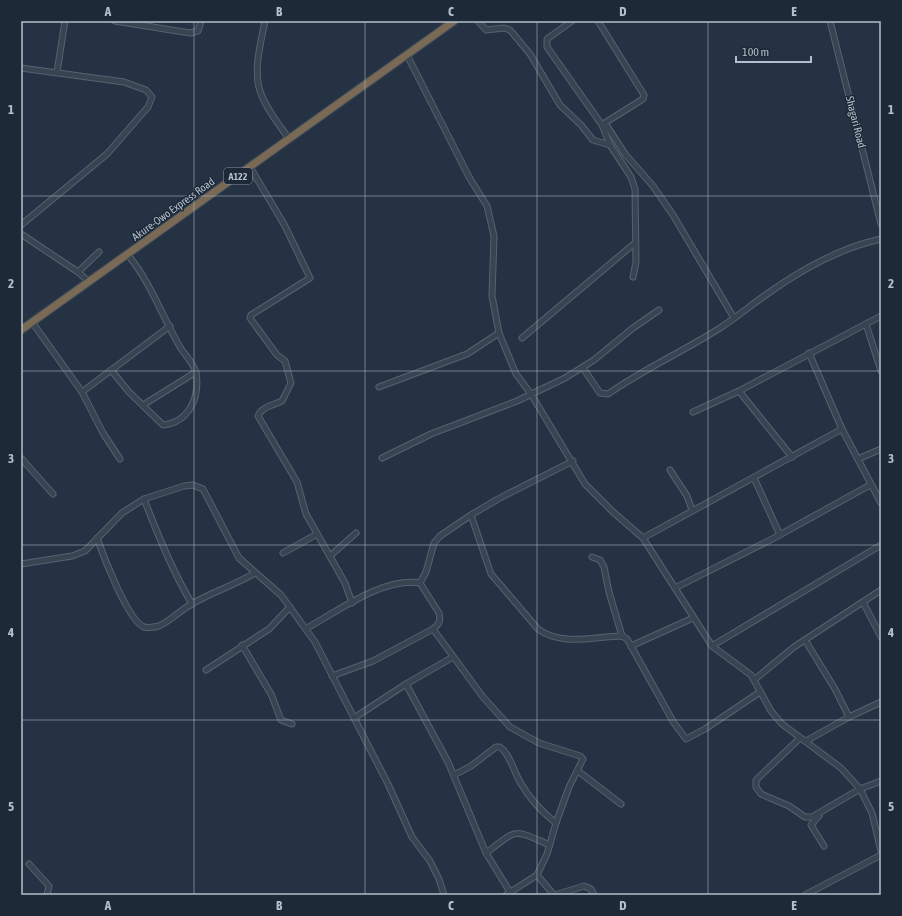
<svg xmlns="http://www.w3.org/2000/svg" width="902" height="916" font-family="'Asap Condensed',sans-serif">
	<rect width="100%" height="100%" fill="#243243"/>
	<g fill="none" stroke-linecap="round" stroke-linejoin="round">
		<g stroke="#56626f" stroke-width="7">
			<g id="minor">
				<polyline points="115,21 190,33 198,31 201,21"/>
				<path d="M265,21C261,42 253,70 260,91C266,109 279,124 289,139"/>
				<polyline points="478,21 486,30 504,28 510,30 530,54 560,105 581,125 593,140 610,145 631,177 635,189 636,262 633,277"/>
				<polyline points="572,21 547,39 547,47 602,125 610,145"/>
				<polyline points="598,21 644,95 643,99 603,124"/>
				<polyline points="830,21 881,224"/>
				<polyline points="407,55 469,177 487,206 494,236 492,296 499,333 516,374 531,394 585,484 613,512 643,538 712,646 751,675 771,711 782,724 841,768 860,789 872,813 881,851"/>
				<polyline points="21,68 124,82 146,90 152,97 148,107 107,154 21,225"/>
				<polyline points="57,72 65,21"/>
				<polyline points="605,123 625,154 653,186 673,215 734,318"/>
				<path d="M250,167L285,226L310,278L251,315L250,318L277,355L285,361L291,383L282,401C274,405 261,407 258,416L297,482L306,514L345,583L352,603"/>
				<polyline points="21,234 78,272 89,282"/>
				<polyline points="78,272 99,252"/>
				<polyline points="32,322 82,392 103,433 120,459"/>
				<polyline points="866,324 881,371"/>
				<polyline points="522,338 635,243"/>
				<polyline points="809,353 842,429 881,503"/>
				<path d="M583,368L600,393L608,394C644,369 684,351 720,328C737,317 751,305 767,294C802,269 839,248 881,239"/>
				<path d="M111,370L129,392L163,425C189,422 200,398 196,373C195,365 185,355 180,347C162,316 151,283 128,255"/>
				<polyline points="379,387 467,354 499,333"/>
				<polyline points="739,391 792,457"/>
				<polyline points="82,392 170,326"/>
				<polyline points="143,405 196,372"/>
				<polyline points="693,412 739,391 881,316"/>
				<polyline points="21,458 53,494"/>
				<polyline points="382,458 431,434 517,401 565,378 594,360 633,328 659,310"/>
				<polyline points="858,459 881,449"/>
				<polyline points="670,470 687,496 692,510"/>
				<polyline points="754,478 780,535"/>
				<path d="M144,499C158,535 172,570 192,604"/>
				<path d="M471,515L491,574L538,629C563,647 594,636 622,636L627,639L631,646L693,618"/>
				<path d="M97,538C103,555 128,621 144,627C148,628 155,627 159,626C171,621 180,610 192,604C212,592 235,585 255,573"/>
				<polyline points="643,538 842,429"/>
				<polyline points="283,553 317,534"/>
				<polyline points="330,556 356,533"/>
				<polyline points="592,557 600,560 604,567 609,592 622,636"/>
				<polyline points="21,564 72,556 85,551 122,513 144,499 184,486 193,485 203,489 239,558 281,595 315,642 388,784 412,837 430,861 439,879 444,895"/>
				<polyline points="675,588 776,537 870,485"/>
				<polyline points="863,602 881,637"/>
				<path d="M307,628C338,611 383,577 420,583L426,572L434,543L440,536L471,515L498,499L573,461"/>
				<polyline points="433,629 483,697 510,727 539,743 580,756 583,759 569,787 556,823 547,854 537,875 506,895"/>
				<polyline points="805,640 835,689 849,717"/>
				<polyline points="242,645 271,694 281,720 292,724"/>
				<polyline points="631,646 674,723 686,739 705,729 760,692"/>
				<polyline points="712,646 881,545"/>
				<polyline points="206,670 269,629 290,607"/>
				<path d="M332,676L373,661L433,629C439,624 441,621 439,613L420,583"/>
				<polyline points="754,680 794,647 881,590"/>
				<polyline points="406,684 448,762 486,853 510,892"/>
				<polyline points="354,718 406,684 453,657"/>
				<polyline points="800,738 756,780 756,787 761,794 789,806 805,817 812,817 860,789 881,781"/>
				<polyline points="806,741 849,717 881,702"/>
				<polyline points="578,771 621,804"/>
				<path d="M454,775L471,766L496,747H500C510,754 514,772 520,782C529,798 542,812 556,823"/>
				<polyline points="819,816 811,825 824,846"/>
				<path d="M486,853C519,828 512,829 550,845"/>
				<polyline points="29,864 49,886 47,895"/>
				<polyline points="537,875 554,895"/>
				<polyline points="555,895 584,886 591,889 594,895"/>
				<polyline points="805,895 881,855"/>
			</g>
		</g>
		<g stroke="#434f5c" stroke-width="9">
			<polyline id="highway" points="21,330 454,21"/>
		</g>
		<use href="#minor" stroke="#394452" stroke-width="5"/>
		<use href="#highway" stroke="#796955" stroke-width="7"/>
	</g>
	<path fill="none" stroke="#b5bfcc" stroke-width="1" stroke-opacity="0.55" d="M194,21V895M365,21V895M537,21V895M708,21V895M21,196H881M21,371H881M21,545H881M21,720H881"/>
	<g text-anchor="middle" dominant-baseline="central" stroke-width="3" stroke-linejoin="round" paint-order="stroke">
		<rect fill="#1d2937" stroke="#87929f" stroke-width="1" x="224" y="168" width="28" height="16" rx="3"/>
		<g font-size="10" font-weight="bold" fill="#b5bfcc">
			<text x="238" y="176">A122</text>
		</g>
		<g font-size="11" fill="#b5bfcc" stroke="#1d2937">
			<text transform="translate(856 122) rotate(76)">Shagari Road</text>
			<text transform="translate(173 209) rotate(-36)">Akure-Owo Express Road</text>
		</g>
	</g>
	<rect width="902" height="916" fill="none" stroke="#1d2937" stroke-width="44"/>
	<path d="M736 56v6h75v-6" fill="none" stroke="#b5bfcc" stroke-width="2"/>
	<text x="742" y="56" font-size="12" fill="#b5bfcc" stroke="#1d2937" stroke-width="3" paint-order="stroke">100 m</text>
	<rect x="22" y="22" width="858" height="872" fill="none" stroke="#b5bfcc" stroke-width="1.5"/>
	<g font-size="13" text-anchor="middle" font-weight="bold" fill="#b5bfcc">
		<text x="108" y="16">A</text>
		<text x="279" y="16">B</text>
		<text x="451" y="16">C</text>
		<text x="623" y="16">D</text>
		<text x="794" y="16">E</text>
		<text x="11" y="114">1</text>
		<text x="891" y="114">1</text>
		<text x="11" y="288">2</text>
		<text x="891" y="288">2</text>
		<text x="11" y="463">3</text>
		<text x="891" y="463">3</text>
		<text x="11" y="637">4</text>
		<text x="891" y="637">4</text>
		<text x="11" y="811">5</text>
		<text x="891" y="811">5</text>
		<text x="108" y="910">A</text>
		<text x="279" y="910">B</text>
		<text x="451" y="910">C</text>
		<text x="623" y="910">D</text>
		<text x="794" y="910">E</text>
	</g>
</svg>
